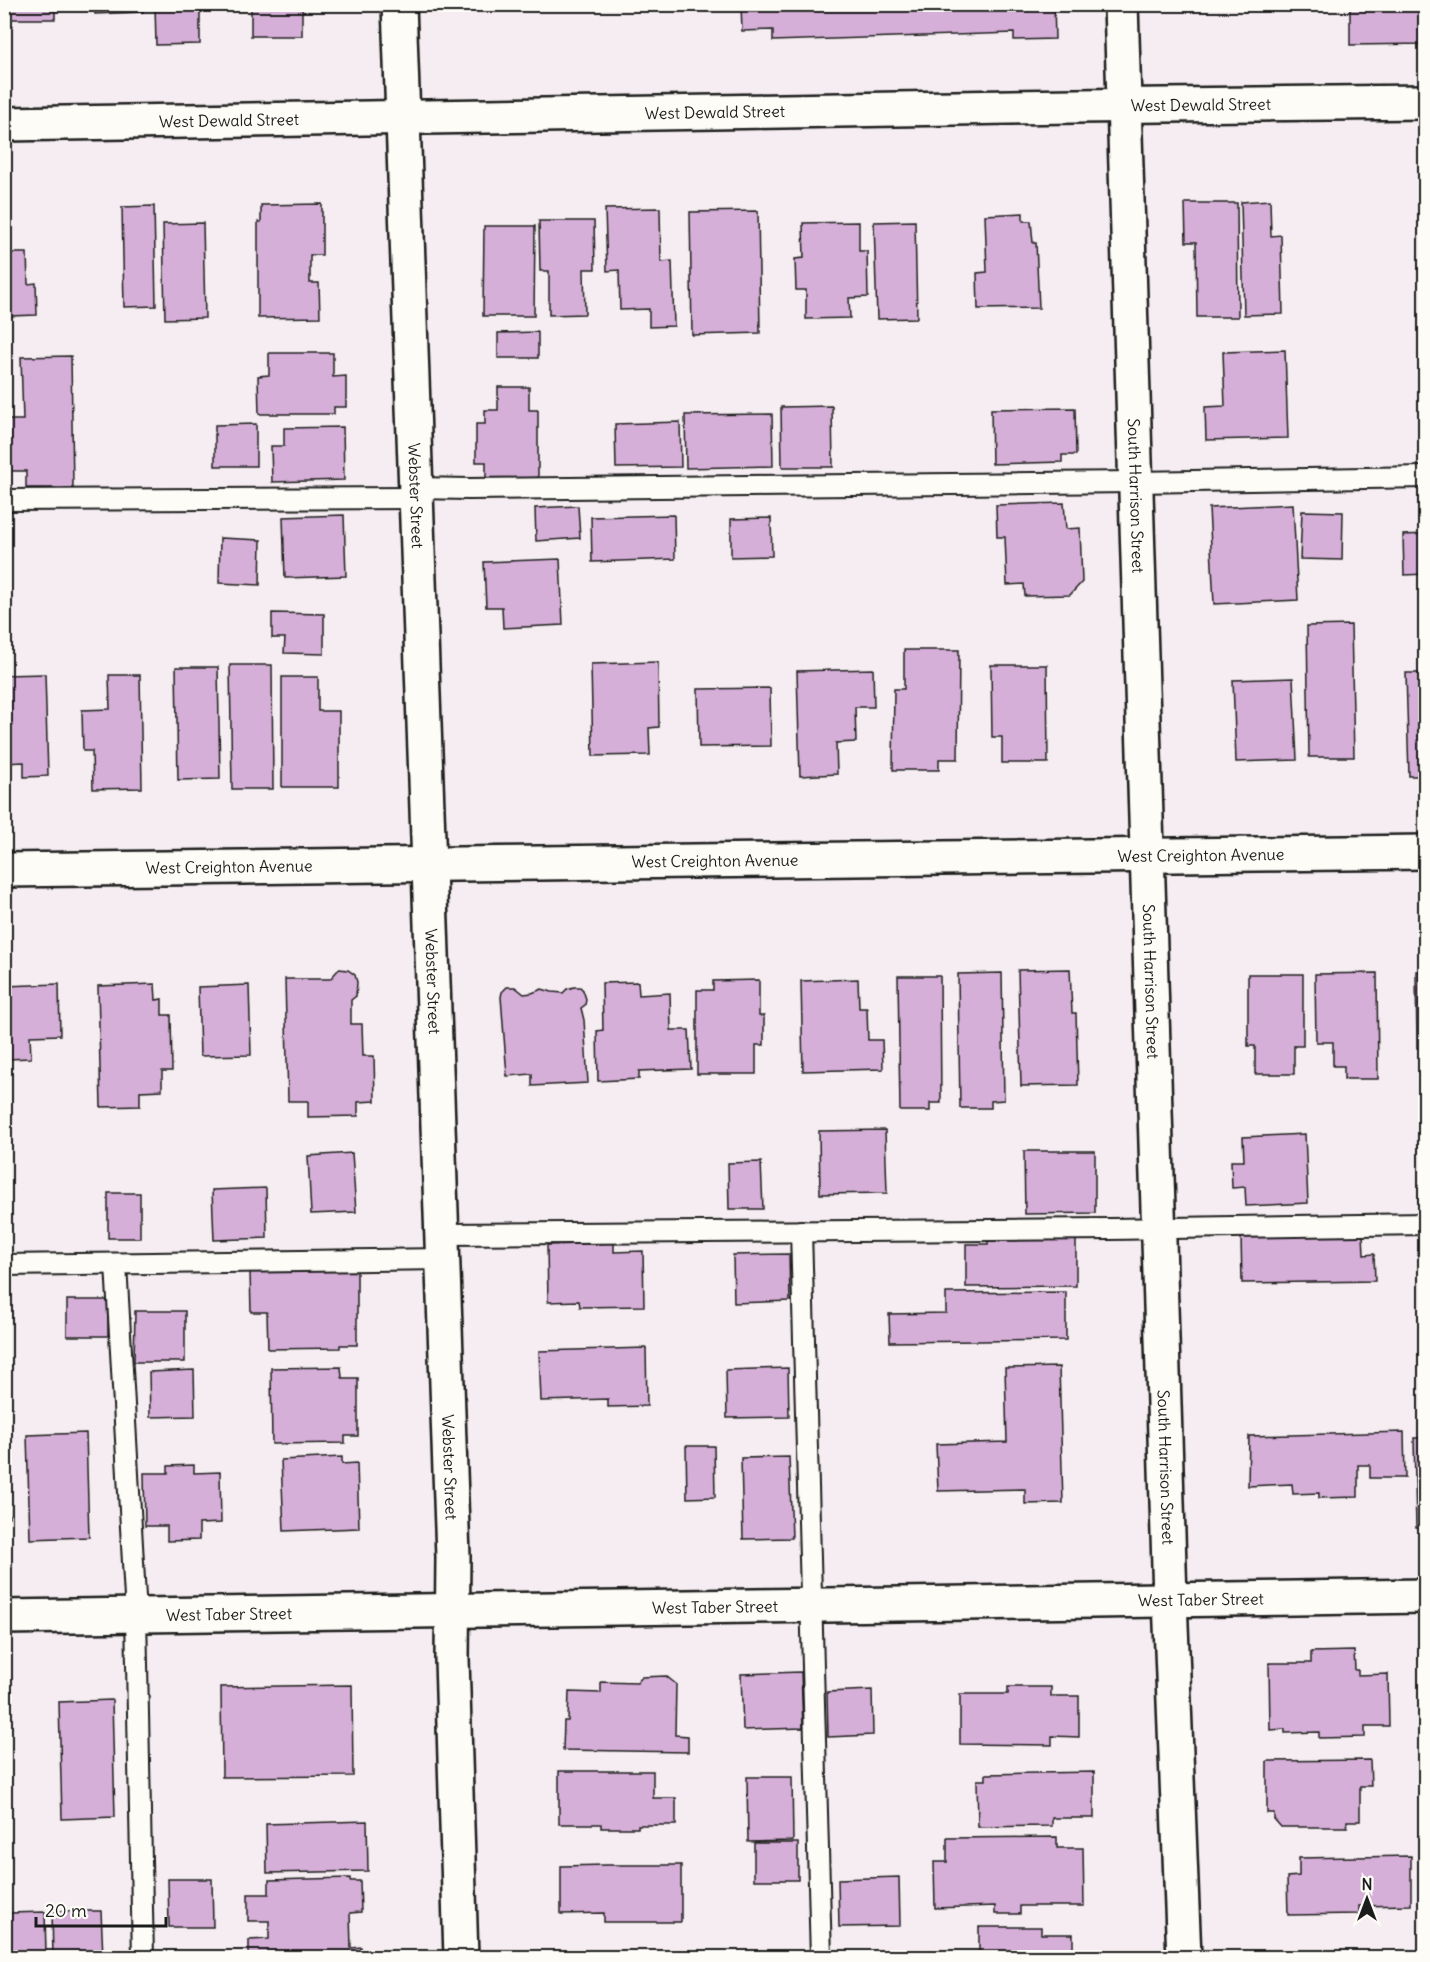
<svg xmlns="http://www.w3.org/2000/svg" width="1430" height="1962" font-family="Delius,sans-serif">
	<rect width="100%" height="100%" fill="#f5edf1"/>
	<filter id="ink" filterUnits="userSpaceOnUse"><feTurbulence type="fractalNoise" baseFrequency=".0167" numOctaves="2"/><feDisplacementMap in="SourceGraphic" scale="12" xChannelSelector="R" yChannelSelector="G"/><feConvolveMatrix kernelMatrix="1 2 1 2 8 2 1 2 1" color-interpolation-filters="sRGB"/></filter>
	<g filter="url(#ink)">
		<g fill="#d6afd8" stroke="#1c1c1c" stroke-width="1.5">
			<rect x="4" y="4" width="51" height="15"/>
			<polygon points="95,4 143,4 143,12 95,14"/>
			<polygon points="155,4 200,4 200,44 156,45"/>
			<rect x="251" y="4" width="51" height="32"/>
			<polygon points="741,4 1054,4 1055,39 1014,40 1014,33 773,41 773,30 742,31"/>
			<polygon points="1350,4 1426,4 1426,44 1350,45"/>
			<polygon points="1270,200 1271,236 1281,235 1283,314 1244,315 1241,202"/>
			<polygon points="1185,203 1237,203 1238,317 1197,317 1196,242 1186,242"/>
			<polygon points="322,204 322,255 310,255 310,283 319,283 320,317 258,318 258,222 261,222 261,205"/>
			<polygon points="154,206 156,306 124,307 122,207"/>
			<polygon points="660,208 661,262 672,261 674,326 649,327 649,309 620,310 619,270 607,271 605,209"/>
			<polygon points="758,211 760,333 692,335 690,212"/>
			<polygon points="1023,213 1023,221 1031,221 1033,243 1036,243 1039,308 978,309 977,273 987,272 985,215"/>
			<polygon points="539,221 594,221 595,269 584,269 585,314 549,315 549,271 540,271"/>
			<polygon points="915,221 917,318 877,319 874,222"/>
			<polygon points="859,222 859,251 867,251 868,297 849,298 850,318 806,319 806,290 796,290 795,259 804,258 803,223"/>
			<polygon points="203,223 205,318 165,319 163,224"/>
			<polygon points="4,225 9,225 9,253 27,253 28,284 36,283 37,315 9,316 9,334 4,334"/>
			<polygon points="484,226 535,226 534,316 483,316"/>
			<polygon points="538,332 538,358 498,358 498,333"/>
			<polygon points="1285,350 1288,438 1206,440 1205,407 1225,406 1223,352"/>
			<polygon points="269,353 333,353 333,377 346,376 346,407 334,407 334,414 259,414 258,376 269,375"/>
			<polygon points="71,356 73,488 26,488 26,471 4,471 4,420 23,420 21,357"/>
			<polygon points="498,387 529,387 529,410 538,410 538,480 486,479 486,462 476,462 476,424 485,424 485,410 498,410"/>
			<polygon points="832,406 833,467 782,467 781,407"/>
			<polygon points="1075,408 1076,455 1062,455 1062,462 992,464 991,409"/>
			<polygon points="772,414 773,466 686,468 685,415"/>
			<polygon points="680,422 681,467 616,468 615,424"/>
			<polygon points="256,424 256,466 215,466 215,425"/>
			<polygon points="343,427 344,480 272,482 271,446 284,446 284,428"/>
			<polygon points="1064,503 1066,529 1080,528 1082,582 1070,595 1025,596 1024,584 1007,585 1005,537 997,537 996,505"/>
			<polygon points="1293,504 1298,600 1214,604 1209,508"/>
			<polygon points="578,506 580,538 536,541 535,508"/>
			<polygon points="1302,511 1343,512 1342,560 1300,559"/>
			<polygon points="344,515 346,576 285,578 283,517"/>
			<polygon points="674,515 675,559 592,562 591,517"/>
			<polygon points="771,518 772,556 731,557 731,519"/>
			<polygon points="1426,534 1426,574 1404,575 1403,535"/>
			<polygon points="220,538 261,540 260,585 219,583"/>
			<polygon points="560,559 563,625 503,628 502,607 486,607 484,562"/>
			<polygon points="272,613 324,614 324,654 284,653 285,638 272,638"/>
			<polygon points="1351,625 1354,757 1309,757 1307,626"/>
			<polygon points="904,650 959,650 958,759 939,759 939,770 893,770 894,689 904,689"/>
			<polygon points="658,662 659,727 649,728 650,755 593,756 591,664"/>
			<polygon points="230,665 272,665 273,789 232,789"/>
			<polygon points="991,665 1047,665 1048,763 1002,763 1002,737 992,737"/>
			<polygon points="176,667 218,667 220,779 178,780"/>
			<polygon points="873,669 874,707 855,707 856,742 836,743 837,774 800,776 797,671"/>
			<polygon points="1406,673 1426,673 1426,776 1409,776"/>
			<polygon points="45,674 48,776 24,777 24,762 4,763 4,675"/>
			<polygon points="109,675 140,675 142,788 93,789 92,751 83,751 82,710 110,709"/>
			<polygon points="282,677 318,677 318,711 339,711 339,787 282,787"/>
			<polygon points="1293,678 1297,760 1236,762 1233,680"/>
			<polygon points="770,688 771,746 699,747 698,689"/>
			<polygon points="339,969 348,970 355,975 357,982 356,996 351,1000 351,1024 362,1024 363,1056 374,1056 375,1101 358,1102 358,1116 308,1117 308,1101 288,1101 285,979 330,979"/>
			<polygon points="1070,969 1072,1013 1076,1013 1078,1085 1021,1086 1018,970"/>
			<polygon points="1416,971 1426,971 1426,1048 1417,1048"/>
			<polygon points="1002,973 1004,1100 991,1101 991,1108 960,1108 958,974"/>
			<polygon points="1377,973 1378,1079 1344,1079 1344,1066 1333,1066 1333,1042 1316,1042 1315,974"/>
			<polygon points="1248,974 1303,974 1303,1046 1294,1046 1294,1074 1255,1074 1255,1046 1248,1046"/>
			<polygon points="898,976 940,976 941,1103 930,1103 930,1111 900,1111"/>
			<polygon points="858,979 859,1008 867,1008 868,1040 882,1040 883,1069 803,1071 801,981"/>
			<polygon points="759,980 759,1016 764,1016 764,1045 756,1045 756,1074 697,1074 697,990 713,990 713,981"/>
			<polygon points="638,982 639,995 670,993 671,1030 689,1030 691,1069 639,1071 639,1079 598,1081 597,1031 603,1030 602,983"/>
			<polygon points="59,984 60,1035 30,1036 31,1058 7,1059 5,986"/>
			<polygon points="155,984 156,1000 162,999 162,1015 171,1015 172,1071 162,1071 162,1090 140,1091 140,1106 101,1107 98,986"/>
			<polygon points="249,985 251,1055 200,1056 198,987"/>
			<polygon points="507,987 515,987 524,994 532,993 542,989 552,992 563,993 567,989 574,987 580,987 583,990 586,999 585,1005 581,1008 584,1020 588,1083 532,1086 532,1074 507,1076 501,997 502,992"/>
			<polygon points="885,1130 887,1193 820,1194 819,1131"/>
			<polygon points="1305,1134 1308,1203 1246,1206 1245,1187 1232,1188 1231,1161 1244,1161 1243,1137"/>
			<polygon points="1024,1151 1095,1151 1095,1213 1025,1214"/>
			<polygon points="352,1153 356,1212 311,1214 308,1156"/>
			<polygon points="761,1162 763,1209 729,1209 728,1163"/>
			<polygon points="266,1188 267,1238 214,1240 212,1190"/>
			<rect x="108" y="1193" width="32" height="45"/>
			<polygon points="1363,1234 1364,1255 1374,1254 1375,1281 1242,1283 1241,1236"/>
			<polygon points="988,1235 1076,1238 1076,1286 966,1287 966,1244 988,1244"/>
			<polygon points="614,1243 614,1252 643,1251 644,1306 580,1307 579,1301 548,1302 547,1245"/>
			<polygon points="789,1254 790,1301 734,1303 733,1255"/>
			<polygon points="357,1270 357,1345 340,1345 340,1348 268,1349 267,1312 251,1312 250,1271"/>
			<polygon points="1066,1292 1066,1340 890,1342 889,1314 946,1313 946,1293"/>
			<rect x="67" y="1300" width="41" height="36"/>
			<polygon points="135,1311 185,1311 185,1362 134,1362"/>
			<polygon points="646,1348 647,1406 608,1407 608,1399 541,1401 539,1351"/>
			<polygon points="341,1367 342,1378 358,1378 358,1436 345,1436 345,1443 272,1444 271,1368"/>
			<polygon points="1059,1367 1063,1503 1025,1504 1025,1489 938,1491 936,1444 1007,1442 1005,1368"/>
			<polygon points="788,1368 789,1417 727,1418 726,1370"/>
			<polygon points="194,1370 195,1416 150,1417 149,1372"/>
			<polygon points="1404,1432 1405,1478 1370,1478 1370,1465 1358,1465 1358,1497 1319,1498 1319,1493 1293,1494 1292,1484 1248,1486 1249,1436"/>
			<polygon points="86,1433 89,1537 30,1539 27,1435"/>
			<polygon points="1414,1438 1426,1438 1426,1528 1416,1528"/>
			<polygon points="686,1446 714,1446 715,1497 687,1498"/>
			<polygon points="4,1453 8,1453 9,1517 4,1517"/>
			<polygon points="342,1457 342,1464 357,1463 359,1528 284,1531 281,1460"/>
			<polygon points="789,1457 792,1538 743,1539 741,1458"/>
			<polygon points="194,1465 194,1473 220,1472 221,1523 199,1524 199,1540 167,1541 167,1526 145,1526 144,1473 168,1473 168,1466"/>
			<polygon points="1354,1651 1355,1670 1358,1670 1358,1675 1388,1674 1389,1726 1365,1726 1365,1737 1319,1738 1319,1732 1285,1733 1285,1729 1270,1730 1269,1663 1311,1663 1311,1652"/>
			<polygon points="801,1672 803,1728 743,1730 741,1674"/>
			<polygon points="666,1676 676,1684 675,1735 688,1736 688,1752 563,1750 564,1721 568,1721 569,1692 601,1693 601,1682 637,1683 642,1677"/>
			<polygon points="352,1685 353,1776 222,1777 221,1687"/>
			<polygon points="1008,1687 1051,1687 1051,1696 1079,1696 1079,1737 1052,1736 1052,1745 960,1744 960,1694 1008,1694"/>
			<polygon points="872,1690 873,1735 828,1737 827,1692"/>
			<polygon points="112,1700 115,1817 62,1819 59,1702"/>
			<polygon points="1370,1760 1371,1786 1360,1786 1360,1821 1347,1821 1347,1827 1281,1827 1274,1819 1274,1813 1267,1813 1267,1761"/>
			<polygon points="559,1771 653,1771 653,1798 676,1798 676,1825 638,1825 638,1828 601,1828 601,1824 559,1824"/>
			<polygon points="1094,1772 1094,1818 1052,1818 1052,1826 978,1827 977,1780 986,1780 986,1774"/>
			<polygon points="747,1777 792,1777 793,1841 748,1842"/>
			<polygon points="367,1821 368,1871 267,1873 266,1824"/>
			<polygon points="1057,1837 1057,1848 1083,1848 1084,1906 1020,1906 1020,1914 995,1914 995,1906 935,1908 934,1862 947,1862 947,1838"/>
			<rect x="754" y="1843" width="44" height="37"/>
			<polygon points="1411,1856 1411,1905 1359,1906 1359,1914 1288,1915 1287,1877 1299,1876 1299,1858"/>
			<polygon points="607,1865 681,1865 681,1922 604,1922 604,1913 561,1914 561,1866"/>
			<polygon points="899,1877 900,1926 839,1927 838,1879"/>
			<polygon points="350,1878 350,1881 360,1881 361,1912 350,1913 351,1948 361,1947 361,1958 249,1958 249,1940 269,1939 269,1921 248,1921 248,1894 269,1894 269,1880"/>
			<polygon points="168,1879 212,1879 213,1927 169,1927"/>
			<polygon points="52,1911 101,1911 103,1957 53,1958"/>
			<polygon points="45,1912 46,1955 10,1956 9,1913"/>
			<polygon points="979,1927 1041,1927 1041,1934 1073,1934 1073,1958 979,1958"/>
			<polygon points="556,1951 630,1953 630,1958 556,1958"/>
		</g>
		<g fill="none" stroke-linecap="round" stroke-linejoin="round">
			<g stroke="#1c1c1c" stroke-width="24">
				<g id="service">
					<polyline points="417,488 469,489 1136,482 1426,477"/>
					<polyline points="4,500 417,498"/>
					<polyline points="801,1231 821,1958"/>
					<polyline points="442,1234 1111,1229 1426,1224"/>
					<polyline points="116,1264 136,1615 143,1958"/>
					<polyline points="4,1265 443,1259"/>
				</g>
			</g>
			<g stroke="#1c1c1c" stroke-width="38">
				<g id="minor">
					<path id="s1" d="M399,4L453,1557L452,1659L461,1958"/>
					<path id="s2" d="M1121,4L1170,1599L1184,1958"/>
					<path id="s3" d="M4,124L1075,106L1426,102"/>
					<path id="s4" d="M4,870C478,862 952,859 1426,852"/>
					<path id="s5" d="M4,1617C478,1611 952,1603 1426,1596"/>
				</g>
			</g>
			<use href="#service" stroke="#fdfcf7" stroke-width="20"/>
			<use href="#minor" stroke="#fdfcf7" stroke-width="33"/>
		</g>
	</g>
	<g text-anchor="middle" dominant-baseline="central" stroke-width="6" stroke-linejoin="round" paint-order="stroke">
		<g font-size="16" fill="#1c1c1c" stroke="#fdfcf7">
			<text stroke="none"><textPath href="#s3" startOffset="1197">West Dewald Street</textPath></text>
			<text stroke="none"><textPath href="#s3" startOffset="711">West Dewald Street</textPath></text>
			<text stroke="none"><textPath href="#s3" startOffset="225">West Dewald Street</textPath></text>
			<text stroke="none"><textPath href="#s1" startOffset="492">Webster Street</textPath></text>
			<text stroke="none"><textPath href="#s2" startOffset="492">South Harrison Street</textPath></text>
			<text stroke="none"><textPath href="#s4" startOffset="1197">West Creighton Avenue</textPath></text>
			<text stroke="none"><textPath href="#s4" startOffset="711">West Creighton Avenue</textPath></text>
			<text stroke="none"><textPath href="#s4" startOffset="225">West Creighton Avenue</textPath></text>
			<text stroke="none"><textPath href="#s1" startOffset="978">Webster Street</textPath></text>
			<text stroke="none"><textPath href="#s2" startOffset="978">South Harrison Street</textPath></text>
			<text stroke="none"><textPath href="#s1" startOffset="1464">Webster Street</textPath></text>
			<text stroke="none"><textPath href="#s2" startOffset="1464">South Harrison Street</textPath></text>
			<text stroke="none"><textPath href="#s5" startOffset="1197">West Taber Street</textPath></text>
			<text stroke="none"><textPath href="#s5" startOffset="711">West Taber Street</textPath></text>
			<text stroke="none"><textPath href="#s5" startOffset="225">West Taber Street</textPath></text>
		</g>
	</g>
	<rect width="1430" height="1962" fill="none" stroke="#fdfcf7" stroke-width="24"/>
	<rect x="12" y="12" width="1406" height="1938" fill="none" stroke="#1c1c1c" stroke-width="2" filter="url(#ink)"/>
	<g transform="translate(1367 1899)" stroke="#fdfcf7" stroke-width="4.5" paint-order="stroke">
	<path d="M0-4.5L10 22L0 15L-10 22Z" fill="#1c1c1c"/>
	<text y="-9" font-size="16" font-weight="bold" text-anchor="middle" fill="#1c1c1c">N</text>
	</g>
	<path d="M36 1917v9h130v-9" fill="none" stroke="#1c1c1c" stroke-width="3"/>
	<text x="45" y="1917" font-size="18" fill="#1c1c1c" stroke="#fdfcf7" stroke-width="4.5" paint-order="stroke">20 m</text>
</svg>
